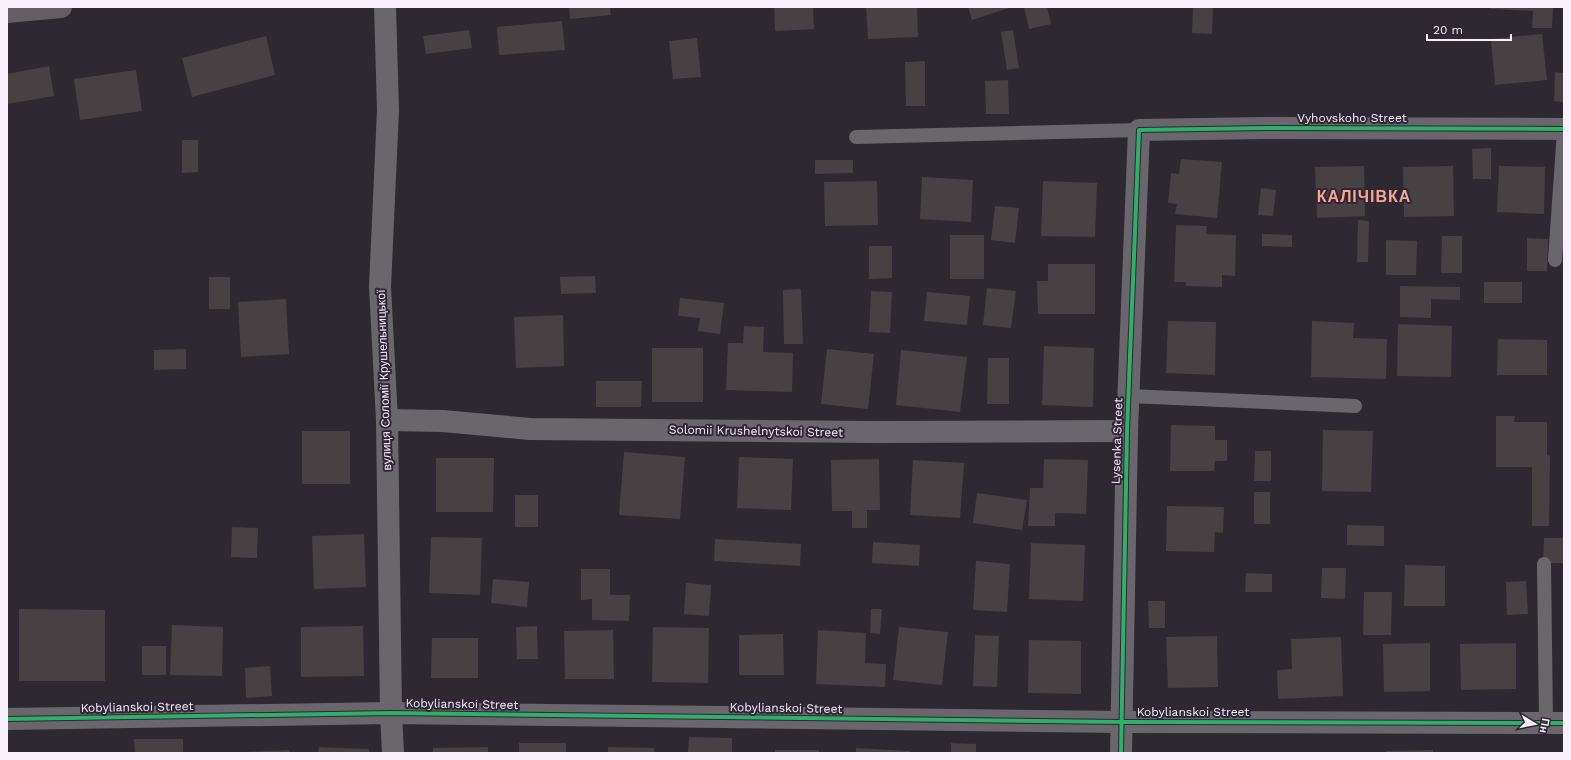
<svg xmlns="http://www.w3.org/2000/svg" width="1571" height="760" font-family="'Work Sans',sans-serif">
	<rect width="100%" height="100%" fill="#2e2830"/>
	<g fill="#474143">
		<polygon points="569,7 610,7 611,15 570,19"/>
		<polygon points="774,7 813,7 814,29 775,31"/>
		<polygon points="866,7 917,7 918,37 868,39"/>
		<polygon points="968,7 1012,7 972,20"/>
		<polygon points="1024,7 1047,7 1051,24 1029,29"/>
		<polygon points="1193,7 1213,7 1212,34 1192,33"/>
		<polygon points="1491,7 1553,7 1552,28 1532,28 1533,11 1491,9"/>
		<polygon points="562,21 565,50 499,55 497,27"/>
		<polygon points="469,30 472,48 426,54 423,36"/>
		<polygon points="1013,30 1019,68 1007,70 1001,32"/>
		<polygon points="1542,34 1547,80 1495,85 1491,39"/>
		<polygon points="266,36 275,75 192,97 182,58"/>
		<polygon points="697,38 701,77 673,79 669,41"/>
		<polygon points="925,61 925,106 906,106 905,62"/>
		<polygon points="49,66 54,96 7,104 7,74"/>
		<polygon points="136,70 142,111 80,120 74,79"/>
		<polygon points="1555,72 1564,73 1564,102 1554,101"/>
		<polygon points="1008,80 1009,114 986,114 985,81"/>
		<polygon points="182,140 198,140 198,172 182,173"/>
		<polygon points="1491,148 1491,179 1473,179 1472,149"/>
		<polygon points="1181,159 1222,162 1217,218 1175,214 1177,204 1168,203 1171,173 1179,174"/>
		<polygon points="815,160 853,160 853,173 815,174"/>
		<polygon points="1364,166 1365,216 1317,218 1315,167"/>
		<polygon points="1453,166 1454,216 1404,217 1403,167"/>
		<polygon points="1499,166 1545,167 1544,214 1497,212"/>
		<polygon points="922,177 973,180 971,222 920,219"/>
		<polygon points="877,181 878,225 825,226 824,182"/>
		<polygon points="1043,181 1097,183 1095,237 1041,236"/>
		<polygon points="1261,188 1276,190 1273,216 1258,215"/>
		<polygon points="995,206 1019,208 1015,243 991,240"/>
		<polygon points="1358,220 1369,221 1368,262 1357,262"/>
		<polygon points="1176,225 1207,226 1206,234 1236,235 1235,276 1222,275 1222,287 1186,286 1186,282 1174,282"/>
		<polygon points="1262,234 1292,235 1292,247 1262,246"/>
		<rect x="950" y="235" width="34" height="44"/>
		<polygon points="1442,236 1462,236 1462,273 1441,273"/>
		<polygon points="1527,238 1548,239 1547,271 1527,271"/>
		<polygon points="1386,240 1417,241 1416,275 1386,275"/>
		<polygon points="869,246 892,246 892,278 869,279"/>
		<polygon points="1048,264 1095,264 1095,314 1038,314 1037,281 1048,281"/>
		<polygon points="595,276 596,293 561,294 560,277"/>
		<rect x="209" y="277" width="21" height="32"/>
		<rect x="1484" y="282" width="38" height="21"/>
		<polygon points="1400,286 1460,287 1460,300 1431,299 1431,318 1400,317"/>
		<polygon points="987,288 1016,291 1011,328 983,325"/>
		<polygon points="801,289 803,344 784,344 783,290"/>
		<polygon points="871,291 892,292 890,333 869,332"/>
		<polygon points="927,292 970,296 967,325 924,321"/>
		<polygon points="680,298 724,303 720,334 698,331 700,318 678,316"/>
		<polygon points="286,299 289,354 241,357 238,302"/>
		<polygon points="563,315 564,366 516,368 514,317"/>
		<polygon points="1168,321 1216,322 1215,375 1166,373"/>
		<polygon points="1312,321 1354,323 1353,338 1387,339 1386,379 1311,377"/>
		<polygon points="1398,324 1452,326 1451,377 1397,376"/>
		<polygon points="744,326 764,327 763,352 793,353 792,392 726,390 728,343 743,343"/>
		<polygon points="1498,339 1547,340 1547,375 1497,375"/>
		<polygon points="1044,346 1094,348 1093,407 1042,405"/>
		<rect x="652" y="348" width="51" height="54"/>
		<polygon points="186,349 186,369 154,370 154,350"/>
		<polygon points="827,349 874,354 868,409 821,404"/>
		<polygon points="901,350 967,357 960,412 896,405"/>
		<polygon points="988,358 1009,358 1009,404 987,404"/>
		<polygon points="596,381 642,381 641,407 596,407"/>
		<polygon points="1496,416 1515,416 1514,422 1547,422 1547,455 1550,456 1549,526 1532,526 1532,467 1496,467"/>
		<polygon points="1171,425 1215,426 1215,440 1227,440 1227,461 1215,461 1214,471 1170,471"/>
		<polygon points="1323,430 1373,431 1371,492 1322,491"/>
		<rect x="302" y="431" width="48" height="53"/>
		<polygon points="1255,451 1271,451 1271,481 1254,481"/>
		<polygon points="624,452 685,457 680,519 619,515"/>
		<polygon points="739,457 793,459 791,510 737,508"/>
		<polygon points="436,458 494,458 493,512 436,512"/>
		<polygon points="879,459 880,510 867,510 867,528 852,528 852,511 832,511 831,460"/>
		<polygon points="1044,459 1088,460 1086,514 1055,513 1055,526 1028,526 1030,488 1043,488"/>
		<polygon points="913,460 964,463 960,518 910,515"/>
		<rect x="1254" y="492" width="16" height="32"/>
		<polygon points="977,493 1027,500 1022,530 973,523"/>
		<rect x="515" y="495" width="23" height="32"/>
		<polygon points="1167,506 1224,507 1223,533 1215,532 1214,552 1166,551"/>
		<polygon points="1347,525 1384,526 1384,546 1347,545"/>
		<polygon points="232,527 258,528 257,558 231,557"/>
		<polygon points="364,534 366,587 314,589 312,536"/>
		<polygon points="431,537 482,538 480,595 429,593"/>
		<polygon points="1544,538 1564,538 1564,563 1543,563"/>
		<polygon points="715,539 801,544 800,566 714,561"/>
		<polygon points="873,542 920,545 919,566 872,563"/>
		<polygon points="1031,543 1085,545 1083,601 1029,599"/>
		<polygon points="976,561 1010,564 1007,612 973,610"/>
		<polygon points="1405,565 1445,566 1445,606 1404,606"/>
		<polygon points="1322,568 1346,568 1345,599 1321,598"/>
		<polygon points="581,569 610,569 610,595 630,595 629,621 592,620 592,599 581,600"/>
		<polygon points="1246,573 1272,574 1272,592 1245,592"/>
		<polygon points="493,579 529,582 527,607 491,603"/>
		<polygon points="1526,581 1528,614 1507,615 1506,582"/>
		<polygon points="686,583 711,585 709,616 684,614"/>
		<polygon points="1364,592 1392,592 1391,635 1363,635"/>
		<polygon points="1148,601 1165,601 1165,628 1149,628"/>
		<polygon points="19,609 105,610 105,681 19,681"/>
		<polygon points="871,609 882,609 880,634 870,633"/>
		<polygon points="172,625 223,627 222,676 170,675"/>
		<polygon points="363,626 364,676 301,677 301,627"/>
		<polygon points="537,626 538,659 517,659 516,627"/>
		<polygon points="653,627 709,628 708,683 652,682"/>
		<polygon points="899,627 948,632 942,685 893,680"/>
		<polygon points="613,630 614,679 565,679 564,631"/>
		<polygon points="818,630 866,633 865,663 886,664 885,687 816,684"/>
		<polygon points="783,634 784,675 739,675 739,635"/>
		<polygon points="975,635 999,636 997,687 973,686"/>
		<polygon points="1217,636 1218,687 1168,688 1166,637"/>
		<polygon points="1341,637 1343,696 1278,699 1277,670 1292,669 1291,639"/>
		<polygon points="432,638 478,638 478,678 431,678"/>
		<polygon points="1029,640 1081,641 1081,694 1028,693"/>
		<polygon points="1430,643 1430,691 1384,692 1383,644"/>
		<polygon points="1516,643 1516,689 1461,690 1460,644"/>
		<rect x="142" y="646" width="24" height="29"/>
		<polygon points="270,666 272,696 246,698 245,668"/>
		<polygon points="689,737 732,738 732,753 688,753"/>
		<polygon points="134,739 183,739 183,753 135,753"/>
		<rect x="519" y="743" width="47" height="10"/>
		<polygon points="951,743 976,744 976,753 951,753"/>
		<polygon points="319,747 369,749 369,753 318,753"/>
		<polygon points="488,747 488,753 433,753 433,748"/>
		<polygon points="608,747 654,748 654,753 608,753"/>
		<polygon points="856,748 910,751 910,753 856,753"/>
		<polygon points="289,750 290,753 244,753 244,752"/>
		<rect x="775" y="750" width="44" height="3"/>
		<polygon points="1433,750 1433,753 1386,753 1386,751"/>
	</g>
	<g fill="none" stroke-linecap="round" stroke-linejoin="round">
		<g stroke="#6a676c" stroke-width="14">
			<polyline points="856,137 1139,130"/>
			<polyline points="1555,260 1564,131"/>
			<polyline points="1129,396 1355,406"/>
			<polyline points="1544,564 1546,722"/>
		</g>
		<g stroke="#6a676c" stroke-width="22">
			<polyline points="385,7 388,110 380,287 387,420 391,713 393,753"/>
			<polyline points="387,420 443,421 530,429 875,432 1127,431"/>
			<polyline points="7,719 391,713 1122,722 1564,723"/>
			<polyline points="1121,753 1127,431 1139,130 1265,128 1564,129"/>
		</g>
		<polyline stroke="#635e62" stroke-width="22" points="7,12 61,7"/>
		<g stroke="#2f2534" stroke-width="6">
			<g id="cycleway">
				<polyline points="7,719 391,713 1122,722 1564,723"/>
				<polyline points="1121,753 1127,431 1139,130 1265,128 1564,129"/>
			</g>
		</g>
		<use href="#cycleway" stroke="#2db169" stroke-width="4"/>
	</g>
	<g text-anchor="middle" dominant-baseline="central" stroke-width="4" stroke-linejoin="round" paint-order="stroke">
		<g font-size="12" fill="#f8f1fb" stroke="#2f2534">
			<text x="1352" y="118">Vyhovskoho Street</text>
			<text transform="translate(384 380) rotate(-92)">вулиця Соломії Крушельницької</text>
			<text transform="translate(756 431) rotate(1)">Solomii Krushelnytskoi Street</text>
			<text transform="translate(1117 441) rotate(-88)">Lysenka Street</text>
			<text transform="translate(462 704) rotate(1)">Kobylianskoi Street</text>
			<text transform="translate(137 707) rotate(-1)">Kobylianskoi Street</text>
			<text transform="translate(786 708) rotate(1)">Kobylianskoi Street</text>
			<text x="1193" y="712">Kobylianskoi Street</text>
		</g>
		<g font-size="16" font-weight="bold" letter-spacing="1" fill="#f6a790" stroke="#2f2534">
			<text x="1364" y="196">КАЛІЧІВКА</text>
		</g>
	</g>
	<rect width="1571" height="760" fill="none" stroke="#f8f1fb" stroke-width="16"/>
	<g transform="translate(1535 724) rotate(100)" stroke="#2f2534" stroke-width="3" paint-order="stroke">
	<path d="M0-3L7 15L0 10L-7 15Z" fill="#f8f1fb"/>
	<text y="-6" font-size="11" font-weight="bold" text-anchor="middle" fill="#f8f1fb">Пн</text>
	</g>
	<path d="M1427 34v6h84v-6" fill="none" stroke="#f8f1fb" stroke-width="2"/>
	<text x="1433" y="34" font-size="12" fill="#f8f1fb" stroke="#2f2534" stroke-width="3" paint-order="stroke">20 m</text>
</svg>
